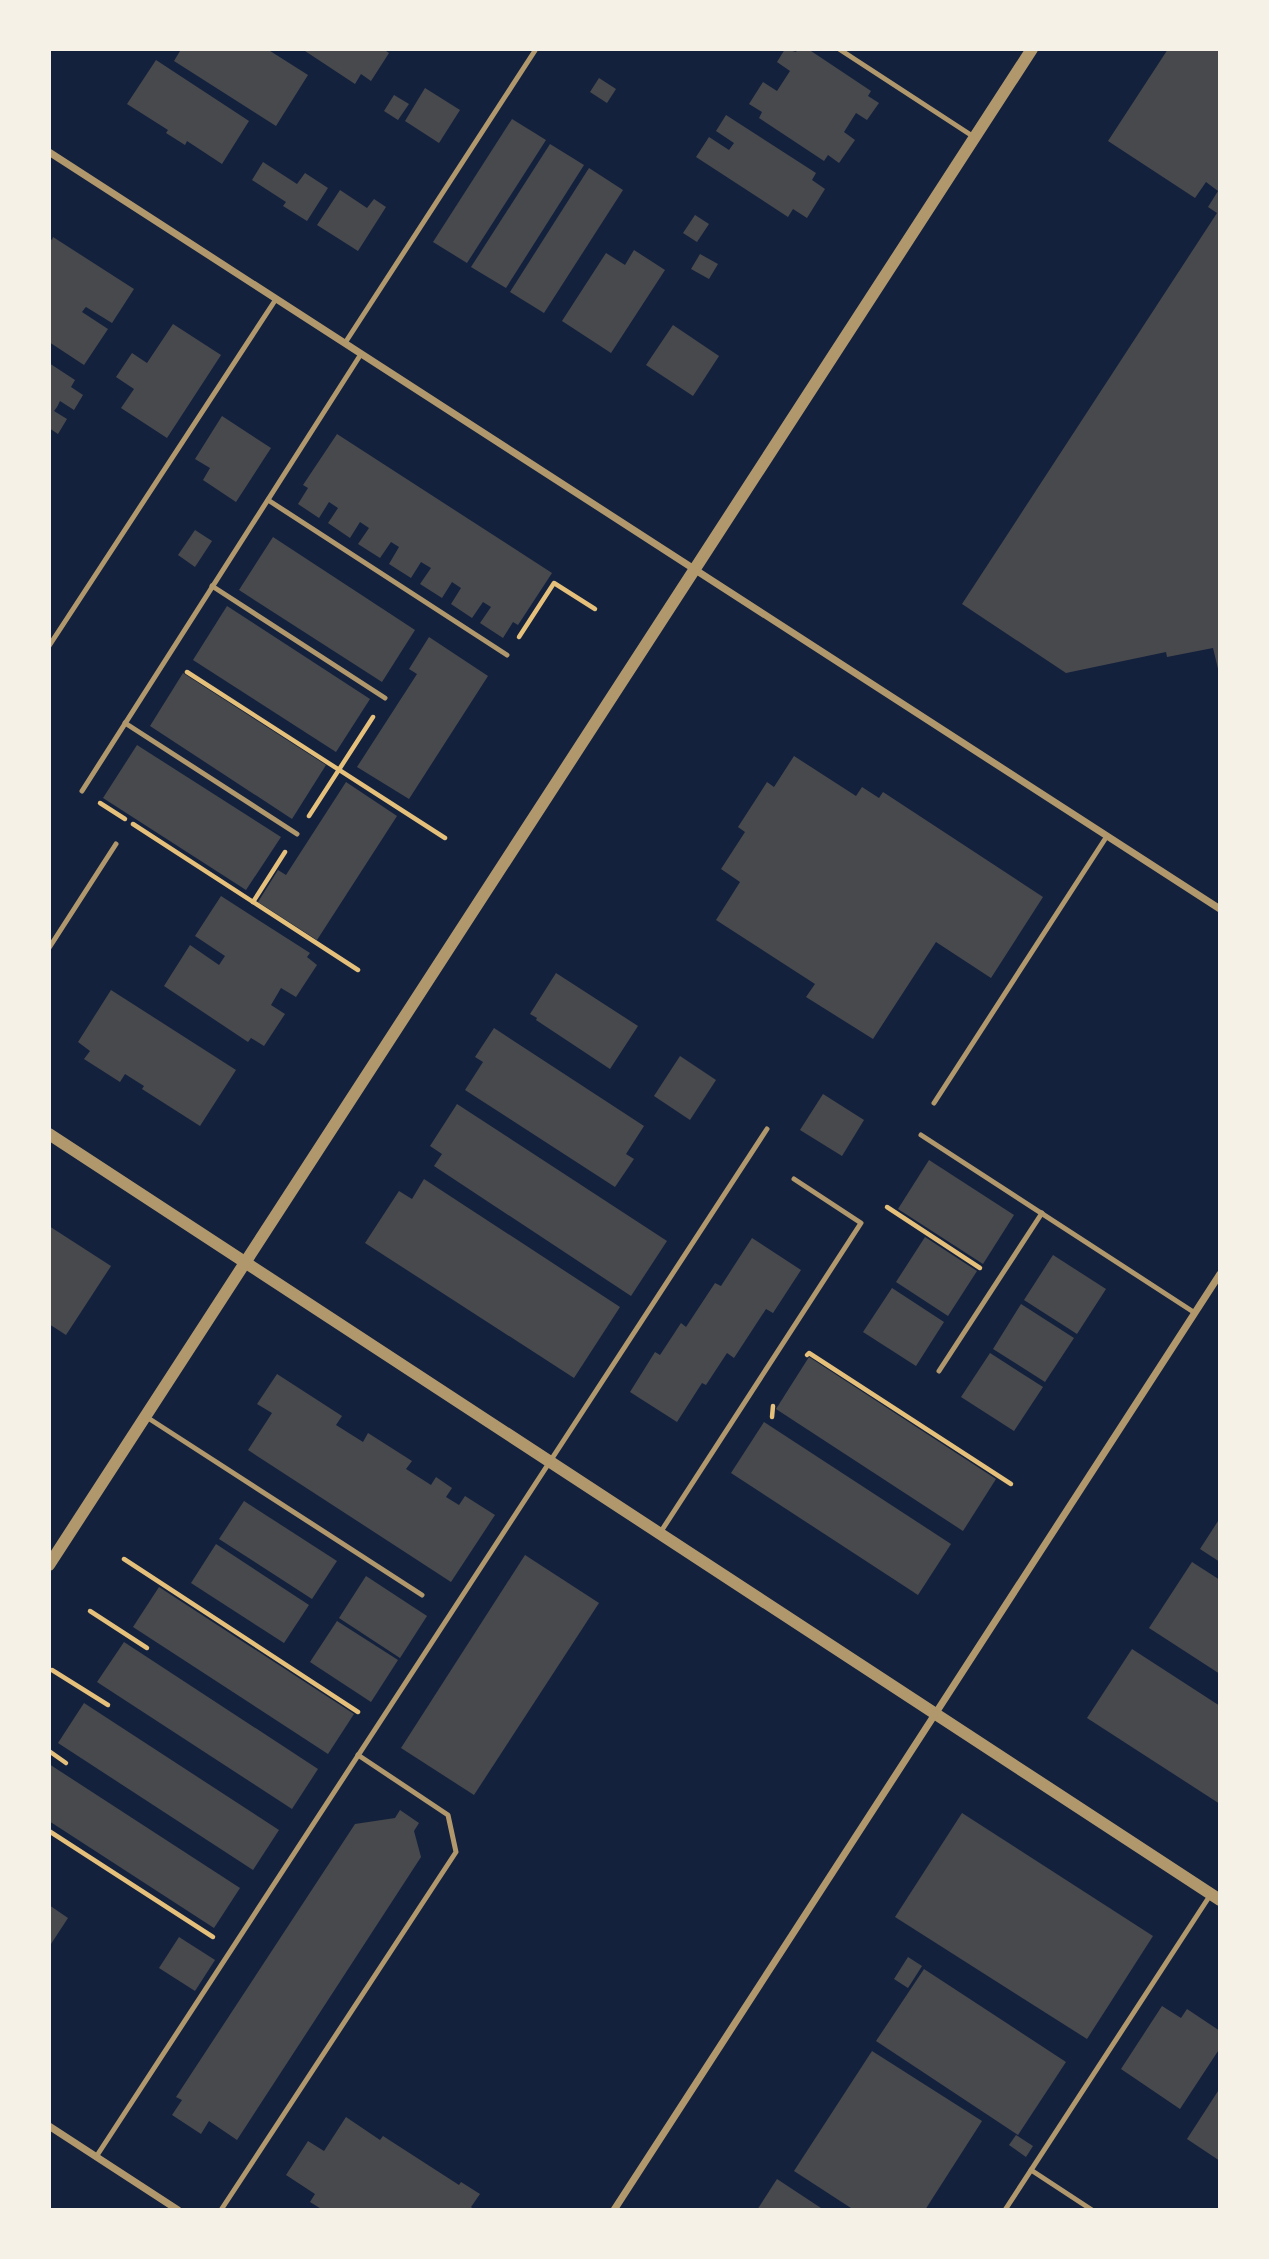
<svg xmlns="http://www.w3.org/2000/svg" width="1269" height="2259" font-family="'DM Sans',sans-serif">
	<rect width="100%" height="100%" fill="#14213d"/>
	<g fill="#48494c">
		<polygon points="176,49 267,49 308,75 276,126 174,61 180,51"/>
		<polygon points="302,49 383,49 389,53 371,81 361,74 355,84"/>
		<polygon points="785,49 796,52 798,49 808,49 871,91 868,96 879,103 867,120 856,113 844,132 855,140 839,163 828,155 824,161 759,118 762,112 749,104 763,82 777,91 790,71 777,62"/>
		<polygon points="1168,49 1220,49 1220,677 1213,648 1167,657 1166,652 1066,673 962,604 1217,213 1208,207 1218,191 1206,182 1195,198 1108,141"/>
		<polygon points="156,60 249,121 222,164 187,141 185,145 166,133 168,130 127,104"/>
		<polygon points="599,78 616,89 607,103 590,92"/>
		<polygon points="425,88 460,110 439,143 405,121"/>
		<polygon points="394,95 409,104 398,120 384,111"/>
		<polygon points="726,115 816,173 812,180 825,189 807,218 793,209 788,217 696,157 709,137 729,150 734,143 716,131"/>
		<polygon points="512,119 546,140 467,263 433,242"/>
		<polygon points="550,144 584,165 506,288 471,267"/>
		<polygon points="263,162 297,184 305,173 328,188 307,221 283,206 286,202 252,180"/>
		<polygon points="589,168 623,190 544,313 510,292"/>
		<polygon points="340,190 367,208 374,199 386,207 358,251 317,225"/>
		<polygon points="695,215 709,224 697,242 683,233"/>
		<polygon points="53,237 134,289 112,323 86,307 85,308 82,312 108,329 84,365 49,342 49,238 52,240"/>
		<polygon points="634,250 665,270 611,353 562,321 606,253 625,265"/>
		<polygon points="700,254 718,264 709,279 691,269"/>
		<polygon points="173,324 221,355 167,438 121,408 134,389 116,377 132,353 147,363"/>
		<polygon points="673,325 719,356 693,396 646,365"/>
		<polygon points="49,363 75,380 71,387 83,395 74,410 60,401 57,407 54,411 67,419 58,434 49,428"/>
		<polygon points="222,416 271,448 236,502 203,480 210,468 195,459"/>
		<polygon points="337,434 552,573 518,625 513,622 503,638 480,623 491,607 483,602 472,618 451,604 461,588 452,582 442,598 420,584 431,568 421,562 411,578 389,564 399,547 391,542 380,558 358,544 369,528 360,522 350,538 328,523 338,508 329,502 319,518 298,504 308,488 303,485"/>
		<polygon points="195,530 212,541 195,567 178,555"/>
		<polygon points="273,537 415,630 382,682 239,590"/>
		<polygon points="227,606 370,699 336,752 193,660"/>
		<polygon points="429,637 488,676 409,799 357,767 417,674 409,669"/>
		<polygon points="183,673 326,765 292,819 150,726"/>
		<polygon points="137,745 281,837 246,890 103,798"/>
		<polygon points="794,756 856,796 862,787 879,798 883,792 1043,897 991,978 936,942 873,1039 806,997 815,984 716,920 740,882 721,869 745,832 738,827 767,782 774,787"/>
		<polygon points="346,782 397,816 317,940 258,902 278,870 286,875"/>
		<polygon points="221,896 310,953 307,957 317,965 296,997 281,988 271,1005 285,1014 264,1046 251,1038 248,1042 164,986 190,945 219,965 225,956 195,936"/>
		<polygon points="556,973 638,1026 610,1069 536,1020 537,1018 530,1014"/>
		<polygon points="111,990 236,1070 200,1126 142,1089 144,1086 125,1074 120,1082 84,1059 90,1051 78,1042"/>
		<polygon points="494,1028 644,1126 626,1154 634,1159 615,1187 465,1090 483,1062 475,1057"/>
		<polygon points="680,1056 716,1080 690,1120 654,1096"/>
		<polygon points="823,1094 864,1120 842,1156 800,1130"/>
		<polygon points="457,1104 667,1241 631,1296 434,1166 442,1154 430,1146"/>
		<polygon points="929,1160 1014,1215 983,1264 898,1209"/>
		<polygon points="424,1179 620,1307 574,1378 365,1243 399,1191 412,1199"/>
		<polygon points="49,1226 111,1266 66,1335 49,1324"/>
		<polygon points="925,1237 977,1271 948,1316 896,1282"/>
		<polygon points="752,1238 801,1270 773,1313 766,1309 734,1358 727,1353 706,1385 702,1383 677,1422 630,1392 655,1352 660,1355 681,1323 686,1327 715,1283 721,1286"/>
		<polygon points="1053,1255 1106,1289 1077,1334 1024,1300"/>
		<polygon points="892,1288 944,1322 916,1366 863,1332"/>
		<polygon points="1021,1304 1074,1338 1045,1382 993,1349"/>
		<polygon points="990,1353 1043,1387 1014,1431 961,1397"/>
		<polygon points="809,1357 996,1479 963,1531 776,1409"/>
		<polygon points="277,1374 342,1416 336,1425 363,1442 368,1433 412,1461 406,1469 431,1485 436,1477 452,1488 446,1497 459,1505 465,1496 495,1515 451,1582 248,1450 272,1413 257,1404"/>
		<polygon points="764,1422 951,1544 918,1595 731,1473"/>
		<polygon points="244,1501 337,1561 312,1599 219,1539"/>
		<polygon points="1220,1518 1220,1562 1200,1549"/>
		<polygon points="216,1544 309,1605 284,1643 191,1583"/>
		<polygon points="525,1555 599,1603 474,1795 401,1748"/>
		<polygon points="1192,1562 1220,1580 1220,1674 1149,1628"/>
		<polygon points="366,1576 427,1616 400,1658 339,1618"/>
		<polygon points="159,1587 354,1714 328,1754 133,1627"/>
		<polygon points="337,1621 398,1660 371,1702 310,1662"/>
		<polygon points="124,1642 318,1769 292,1809 97,1682"/>
		<polygon points="1132,1649 1220,1706 1220,1804 1087,1718"/>
		<polygon points="84,1703 279,1830 253,1870 58,1743"/>
		<polygon points="49,1764 240,1888 214,1928 49,1821"/>
		<polygon points="400,1810 419,1823 414,1831 421,1857 237,2140 209,2121 201,2134 172,2115 182,2100 176,2097 355,1824 395,1818"/>
		<polygon points="962,1813 1153,1936 1087,2039 895,1917"/>
		<polygon points="49,1905 68,1918 49,1947"/>
		<polygon points="179,1937 215,1960 195,1991 159,1968"/>
		<polygon points="908,1957 922,1966 908,1988 894,1979"/>
		<polygon points="924,1969 1066,2062 1018,2135 876,2041"/>
		<polygon points="1162,2006 1181,2018 1187,2009 1220,2031 1220,2048 1180,2109 1121,2069"/>
		<polygon points="872,2051 982,2121 925,2210 854,2210 794,2171"/>
		<polygon points="1220,2088 1220,2161 1187,2139"/>
		<polygon points="346,2117 380,2140 383,2136 459,2185 461,2182 480,2194 471,2207 475,2210 323,2210 310,2202 315,2194 286,2175 308,2141 324,2151"/>
		<polygon points="1016,2135 1033,2146 1026,2157 1009,2145"/>
		<polygon points="777,2179 824,2210 757,2210"/>
	</g>
	<g fill="none" stroke-linecap="round" stroke-linejoin="round">
		<g stroke="#e5c07b" stroke-width="4.5">
			<polyline points="519,637 554,583 595,609"/>
			<polyline points="187,672 445,838"/>
			<polyline points="100,803 125,819"/>
			<polyline points="309,816 373,717"/>
			<polyline points="133,824 358,970"/>
			<polyline points="253,902 285,852"/>
			<polyline points="887,1207 980,1268"/>
			<polyline points="807,1355 809,1353 1011,1484"/>
			<polyline points="772,1417 773,1406"/>
			<polyline points="124,1559 358,1712"/>
			<polyline points="90,1611 147,1648"/>
			<polyline points="52,1670 108,1705"/>
			<polyline points="49,1751 66,1763"/>
			<polyline points="49,1831 213,1937"/>
		</g>
		<g stroke="#b1986c" stroke-width="5">
			<polyline points="839,49 974,137"/>
			<polyline points="345,343 536,49"/>
			<polyline points="268,500 507,655"/>
			<polyline points="212,586 385,698"/>
			<polyline points="49,646 276,299"/>
			<polyline points="125,723 297,834"/>
			<polyline points="82,791 361,354"/>
			<polyline points="49,948 116,844"/>
			<polyline points="934,1103 1107,836"/>
			<polyline points="921,1135 1195,1313"/>
			<polyline points="939,1371 1042,1213"/>
			<polyline points="145,1416 422,1595"/>
			<polyline points="660,1533 861,1223 794,1179"/>
			<polyline points="96,2157 767,1129"/>
			<polyline points="1031,2170 1092,2210"/>
			<polyline points="221,2210 456,1852 448,1815 358,1755"/>
			<polyline points="1005,2210 1211,1894"/>
		</g>
		<g stroke="#b1986c" stroke-width="7">
			<polyline points="49,152 1220,909"/>
			<polyline points="49,2126 178,2210"/>
			<polyline points="614,2210 1220,1274"/>
		</g>
		<g stroke="#b1986c" stroke-width="12">
			<polyline points="49,1134 1220,1900"/>
			<polyline points="49,1565 1032,49"/>
		</g>
	</g>
	<rect width="1269" height="2259" fill="none" stroke="#f6f1e7" stroke-width="102"/>
</svg>
